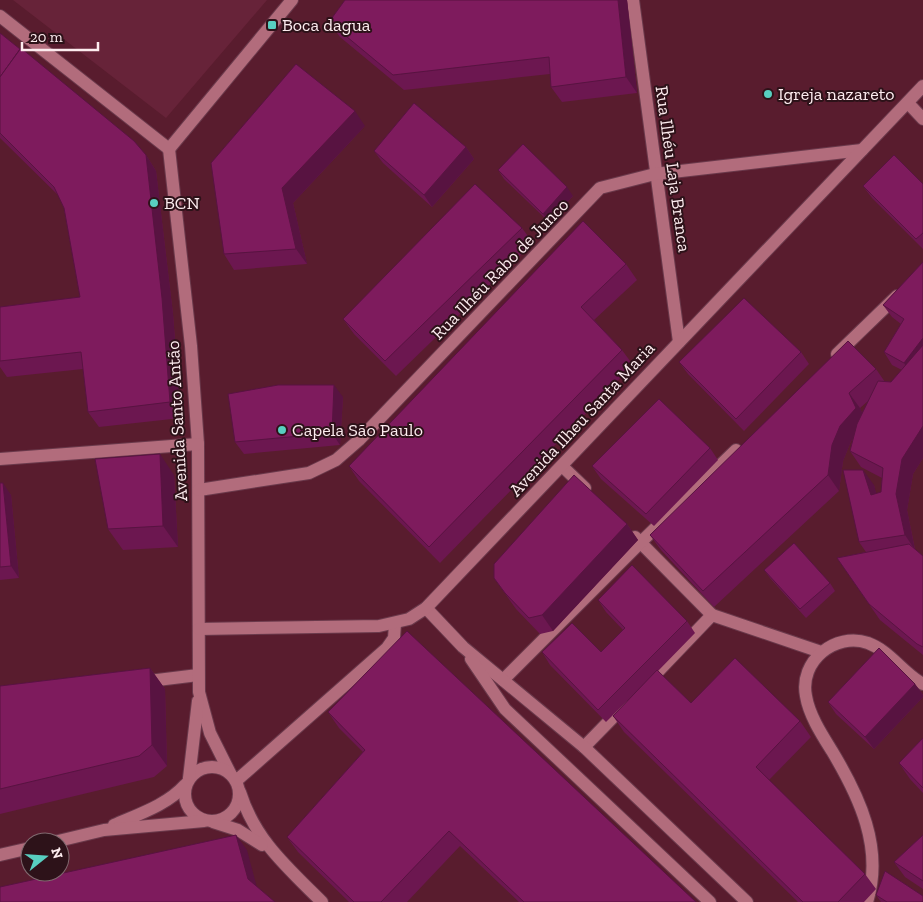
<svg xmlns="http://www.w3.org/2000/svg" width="923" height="902" font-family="'Zilla Slab',serif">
	<rect width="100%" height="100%" fill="#591c2e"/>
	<polygon fill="#672339" points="13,0 267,0 166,118"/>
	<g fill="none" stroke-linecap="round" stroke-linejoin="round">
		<g stroke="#6a394b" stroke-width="14">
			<g id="lane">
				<polyline points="837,354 897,296"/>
				<polyline points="563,467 585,488"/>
				<polyline points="635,537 712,615"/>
				<polyline points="503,680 641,542 736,450"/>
				<polyline points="141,682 198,675"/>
				<polyline points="647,683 712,615 821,652"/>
				<polyline points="584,747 624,706"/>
				<polyline points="236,781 387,648 394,638 395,624"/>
			</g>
		</g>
		<g stroke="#6a394b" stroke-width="14">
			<g id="street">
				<polyline points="633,0 679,342"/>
				<polyline points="908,103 923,119"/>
				<polyline points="169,149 191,346 198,444 199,692 210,733 230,773"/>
				<polyline points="0,459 198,444"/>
				<polyline points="199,490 309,473 336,460 359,440 600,188 655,174 862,150"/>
				<polyline points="426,608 463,647 584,747 747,902"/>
				<polyline points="199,629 379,626 409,619 426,608 923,86"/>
				<polyline points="471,659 505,709 710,902"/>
				<circle cx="212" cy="794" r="27"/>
				<polyline points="189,778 198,701"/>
				<path d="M240,792C255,840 287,867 322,902"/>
				<polyline points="213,822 238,830 262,845"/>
				<path d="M114,825C139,814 167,805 185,785"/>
				<polyline points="54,842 104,830 204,821"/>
				<polyline points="0,855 30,848"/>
				<path d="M867,902C884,848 859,796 832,751C822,735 809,715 806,696C799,661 835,632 868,643C890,651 903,673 923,684"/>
			</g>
		</g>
		<g stroke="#6a394b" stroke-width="14">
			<polyline id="secondary" points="0,16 169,149 292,0"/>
		</g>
		<use href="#lane" stroke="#b26c7c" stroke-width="12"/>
		<use href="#street" stroke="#b26c7c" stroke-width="12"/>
		<use href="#secondary" stroke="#b26c7c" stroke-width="12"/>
	</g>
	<g fill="#6c1750" fill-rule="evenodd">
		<polygon points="345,0 627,0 637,93 562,102 551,87 550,74 404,90 340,37 329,22"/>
		<polygon points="0,33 146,155 156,171 173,314 181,418 99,427 88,412 83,369 7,377 0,367 0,307 80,297 64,208 59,196 0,138"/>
		<polygon points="365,126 293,203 307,264 234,270 224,254"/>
		<polygon points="466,147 474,159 432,207 383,163 374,151"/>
		<polygon points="498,170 573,196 549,222 504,179"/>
		<polygon points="923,184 923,249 872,198 863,186"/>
		<polygon points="522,228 533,243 396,376 354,334 343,319"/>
		<path d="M923,262V458L913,474L907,510L915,549L923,556V655L880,620L837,558L866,552L859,542L874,485L876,494L881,492L882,478L861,467L850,451L853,438L851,441L843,461L839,491L714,607L661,550L650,535L876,369L885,382H891L902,370L892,365L884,352L901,324L892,317L883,305ZM868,401L862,413L860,408Z"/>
		<polygon points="626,264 637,280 594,320 622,350 633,365 440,563 359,481 349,466"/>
		<polygon points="801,352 809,364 744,431 688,374 679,362"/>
		<polygon points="343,397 340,445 244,454 235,442"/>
		<polygon points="710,448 718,460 654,526 601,479 592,466"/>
		<polygon points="174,475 178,547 123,550 108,529"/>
		<polygon points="0,483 11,495 19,578 0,580"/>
		<polygon points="627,524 638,540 553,631 540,634 516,609 494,578"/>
		<polygon points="764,570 830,583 835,591 806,618 770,578"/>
		<polygon points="598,600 687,621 695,633 658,671 691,703 800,721 811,737 769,780 865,874 876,889 864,902 798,902 624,732 613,716 634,694 606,722 550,665 542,652 601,652 623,630 606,612"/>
		<polygon points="150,668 165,689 167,766 154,777 0,814 0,686"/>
		<polygon points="915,684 923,695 923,697 874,749 836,714 828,702"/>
		<polygon points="328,712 696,902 519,902 460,846 407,902 349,902 298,852 287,837 363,752 339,728"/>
		<polygon points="923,738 923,793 910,779 899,763"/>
		<polygon points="923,835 923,889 905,877 894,862"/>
		<polygon points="876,895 923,902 881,902"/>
	</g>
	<g fill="#581341">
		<polygon points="618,0 627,0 637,93 626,77"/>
		<polygon points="355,111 365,126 293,203 307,264 296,249 282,188"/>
		<polygon points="466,147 474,159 432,207 424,195"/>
		<polygon points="146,155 156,171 173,314 181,418 170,402"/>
		<polygon points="567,187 573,196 549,222 543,214"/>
		<polygon points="923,338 923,362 912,376 904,363"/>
		<polygon points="334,385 343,397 340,445 332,433"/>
		<polygon points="849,393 860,408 867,423 851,441 843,461 839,491 828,475 832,445"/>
		<polygon points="923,426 923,458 913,474 907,510 915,550 905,535 896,494 902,459"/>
		<polygon points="160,454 174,475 178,547 163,526"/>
		<polygon points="863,470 874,485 881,511 871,495"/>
		<polygon points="3,483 11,495 19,578 11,566"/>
		<polygon points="627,524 638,540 553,631 542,615"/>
		<polygon points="150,668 165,689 167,766 152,745"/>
		<polygon points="915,684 923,695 923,697 874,749 865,737"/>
		<polygon points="236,835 247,850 259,895 248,879"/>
	</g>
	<g fill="#7e1b5d" stroke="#581341">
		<polygon points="345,0 618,0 626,77 551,87 549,57 393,75 329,22"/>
		<polygon points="0,33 20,49 0,77"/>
		<polygon points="21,48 134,141 146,155 162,298 170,402 88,412 81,352 0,361 0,307 80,297 64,208 54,187 0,133 0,77"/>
		<polygon points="296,64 355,111 282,188 296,249 224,254 211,163"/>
		<polygon points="414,103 466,147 424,195 374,151"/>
		<polygon points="523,144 567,187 543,214 498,170"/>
		<polygon points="894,155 923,184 923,233 916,239 863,186"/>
		<polygon points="475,184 522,228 385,361 343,319"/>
		<polygon points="583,221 626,264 581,307 622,350 429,547 349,466"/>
		<polygon points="923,262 923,338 904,363 884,352 904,319 883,305"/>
		<polygon points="744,298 801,352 736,419 679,362"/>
		<polygon points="848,341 876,369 849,393 856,408 840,426 832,445 828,475 703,591 650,535"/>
		<polygon points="923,345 923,426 902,459 896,494 905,535 859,542 843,470 863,470 871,495 881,492 883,468 850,451 857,424 878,381 891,382"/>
		<polygon points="278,385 334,385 332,433 235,442 228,394"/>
		<polygon points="659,399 710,448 646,514 592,466"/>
		<polygon points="160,454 163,526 108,529 95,459"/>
		<polygon points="574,475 627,524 542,615 529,618 505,593 494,578 494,564"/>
		<polygon points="0,483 3,483 11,566 0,567"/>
		<polygon points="794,543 830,583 800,609 764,570"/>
		<polygon points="909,544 923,556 923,647 917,644 869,604 837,558"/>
		<polygon points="632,565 687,621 598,710 542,652 572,623 601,652 625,628 598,600"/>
		<polygon points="407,631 696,902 524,902 449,831 381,902 354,902 287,837 365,750 328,712"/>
		<polygon points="879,648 915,684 865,737 828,702"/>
		<polygon points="735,658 800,721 756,767 865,874 838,902 803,902 613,716 657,670 691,703"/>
		<polygon points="150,668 152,745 139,756 0,789 0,686"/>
		<polygon points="923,738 923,788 899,763"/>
		<polygon points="236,835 248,879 275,902 0,902 0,887"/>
		<polygon points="923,835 923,881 894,862"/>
		<polygon points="885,871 923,896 923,902 887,902 876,895"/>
	</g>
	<g fill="#58cec0" stroke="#2d1219" stroke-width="2">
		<rect x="267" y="20" width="10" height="10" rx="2.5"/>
		<circle cx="768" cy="94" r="5"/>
		<circle cx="154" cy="203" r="5"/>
		<circle cx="282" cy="430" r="5"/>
	</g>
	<g text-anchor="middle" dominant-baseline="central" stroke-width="4" stroke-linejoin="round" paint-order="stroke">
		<g font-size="18" fill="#fdecef" stroke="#2d1219" text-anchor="start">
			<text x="282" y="25">Boca dagua</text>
			<text x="778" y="94">Igreja nazareto</text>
			<text x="164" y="203">BCN</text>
			<text x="292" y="430">Capela São Paulo</text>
		</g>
		<g font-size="18" fill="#fdecef" stroke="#2d1219">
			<text transform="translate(673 169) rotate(82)">Rua Ilhéu Laja Branca</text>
			<text transform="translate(500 269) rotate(-46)">Rua Ilhéu Rabo de Junco</text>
			<text transform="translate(582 419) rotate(-47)">Avenida Ilheu Santa Maria</text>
			<text transform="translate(177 421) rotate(-93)">Avenida Santo Antão</text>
		</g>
	</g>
	<g transform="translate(45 857) rotate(73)"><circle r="24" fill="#2d1219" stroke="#80696f"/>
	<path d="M0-4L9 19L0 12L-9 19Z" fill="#58cec0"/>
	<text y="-8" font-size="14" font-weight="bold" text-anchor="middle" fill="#fdecef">N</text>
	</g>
	<path d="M22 42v8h76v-8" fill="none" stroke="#fdecef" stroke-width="2.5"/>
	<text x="30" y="42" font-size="15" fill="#fdecef" stroke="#2d1219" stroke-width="4" paint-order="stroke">20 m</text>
</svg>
